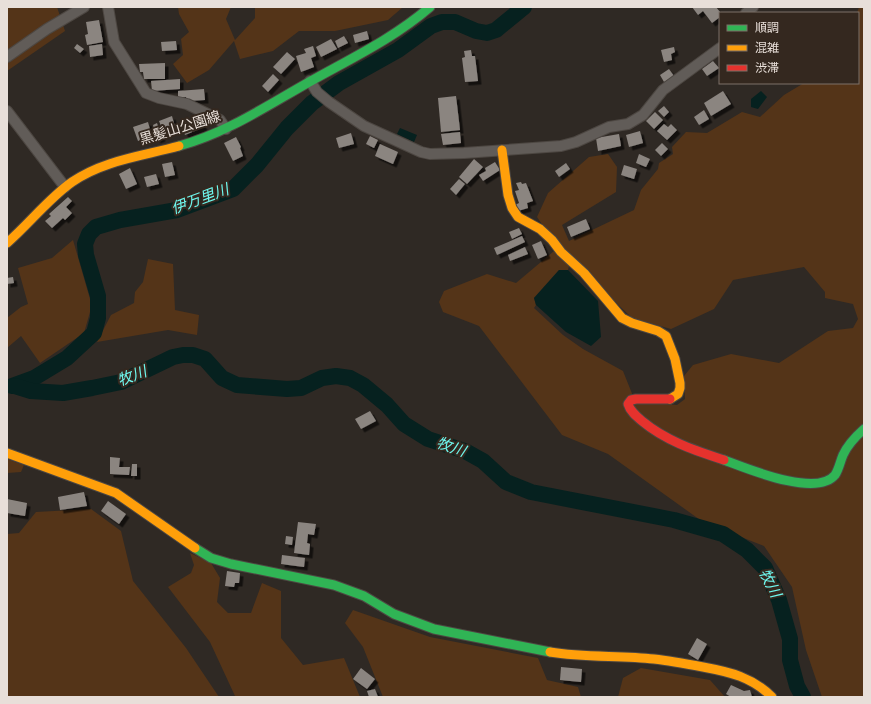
<svg xmlns="http://www.w3.org/2000/svg" width="871" height="704" font-family="'Times New Roman','Noto Sans JP',serif">
	<defs>
		<filter id="shadow"><feDropShadow dx="3.5" dy="3.5" stdDeviation="0" flood-color="#0009"/></filter>
	</defs>
	<rect width="100%" height="100%" fill="#2f2924"/>
	<g fill="#543418">
		<polygon points="7,7 57,7 65,31 7,71"/>
		<polygon points="178,7 231,7 226,19 235,40 255,18 255,7 403,7 388,20 335,31 299,31 273,51 240,59 234,41 209,70 187,83 173,64 183,55 181,39 189,32 179,14"/>
		<polygon points="859,7 864,7 864,697 822,697 806,650 792,587 764,546 703,522 608,454 562,435 479,326 443,312 439,302 444,291 487,274 516,283 554,251 569,266 568,270 559,270 534,298 536,305 534,308 563,335 583,349 623,371 635,401 677,405 685,399 684,376 693,365 731,354 779,363 828,331 853,328 858,319 853,304 825,298 825,292 804,267 733,280 714,309 671,329 632,318 556,245 537,217 548,193 589,157 608,154 617,167 616,192 562,225 569,241 634,210 641,190 658,169 659,163 673,154 672,147 686,132 707,133 742,112 760,117 784,95 804,83 858,83 857,13"/>
		<polygon points="73,240 90,299 90,312 84,333 40,363 21,336 7,348 7,318 21,307 28,304 18,268 52,258"/>
		<polygon points="148,259 173,264 175,310 199,315 197,335 168,330 97,342 111,315 134,303 135,292 143,282"/>
		<polygon points="7,459 24,465 21,472 7,473"/>
		<polygon points="91,509 121,531 133,581 186,648 219,697 7,697 7,534 19,533 36,512"/>
		<polygon points="190,553 211,563 220,578 217,602 228,613 251,613 262,583 281,591 281,638 303,665 344,658 360,697 235,696 210,642 168,587 191,573 194,565"/>
		<polygon points="353,610 430,637 538,658 547,680 578,687 581,697 383,697 363,647 345,623"/>
		<polygon points="641,668 710,680 725,697 618,697 623,678"/>
	</g>
	<g fill="#06211f">
		<polygon points="761,91 767,97 758,109 751,107 751,99"/>
		<polygon points="400,128 417,135 414,142 397,134"/>
		<polygon points="559,270 568,270 598,301 601,337 591,346 566,332 536,305 534,298"/>
	</g>
	<g fill="none" stroke-linecap="round" stroke-linejoin="round">
		<g stroke="#06211f" stroke-width="16">
			<polyline points="12,386 34,378 67,358 94,333 98,318 98,296 86,255 85,244 89,234 96,227 120,220 177,210 233,189 257,165 287,128 312,103 339,83 398,50 431,26 442,22 455,22 476,31 487,33 496,30 524,7"/>
			<polyline points="15,386 31,391 63,393 92,388 121,382 173,357 183,355 193,355 205,359 222,378 237,385 287,389 301,388 322,378 336,376 350,378 363,385 387,405 404,424 428,439 465,451 483,461 506,482 531,492 674,520 723,534 747,550 765,568 779,600 790,639 790,660 797,686 803,697"/>
		</g>
	</g>
	<g fill="#8b8580" filter="url(#shadow)">
		<polygon points="692,7 716,7 720,12 720,17 712,23 703,11 698,15"/>
		<polygon points="99,20 103,42 87,45 85,35 88,34 86,22"/>
		<polygon points="367,31 369,39 355,43 353,35"/>
		<polygon points="344,36 348,43 338,48 335,41"/>
		<polygon points="331,39 337,49 321,57 316,47"/>
		<polygon points="176,41 177,50 162,51 161,42"/>
		<polygon points="77,44 84,49 80,53 74,48"/>
		<polygon points="102,44 103,55 90,57 89,46"/>
		<polygon points="313,46 316,56 311,58 314,67 301,72 296,56 306,53 304,49"/>
		<polygon points="674,47 675,52 671,54 672,60 664,62 661,50"/>
		<polygon points="471,50 472,56 475,56 478,81 465,82 462,58 465,57 464,51"/>
		<polygon points="287,52 295,59 281,74 273,67"/>
		<polygon points="713,61 719,68 707,76 702,69"/>
		<polygon points="165,63 165,79 144,79 143,72 140,72 139,64"/>
		<polygon points="669,69 674,76 664,82 660,75"/>
		<polygon points="273,74 279,80 268,92 262,86"/>
		<polygon points="180,79 180,89 152,91 151,81"/>
		<polygon points="204,89 205,100 187,101 186,97 178,98 178,91"/>
		<polygon points="723,91 731,104 711,116 704,103"/>
		<polygon points="456,96 460,130 441,132 438,98"/>
		<polygon points="664,106 669,112 664,117 658,111"/>
		<polygon points="704,110 709,119 699,125 694,117"/>
		<polygon points="655,112 663,120 654,129 646,121"/>
		<polygon points="172,116 175,127 163,131 159,121"/>
		<polygon points="199,116 204,127 185,135 181,124"/>
		<polygon points="148,122 151,133 143,135 144,139 138,141 133,127"/>
		<polygon points="157,123 162,138 157,140 153,125"/>
		<polygon points="664,124 668,127 671,124 677,130 667,140 657,131"/>
		<polygon points="640,131 643,143 629,147 626,135"/>
		<polygon points="460,132 461,143 443,145 441,134"/>
		<polygon points="351,133 354,144 339,148 336,138"/>
		<polygon points="619,134 621,146 598,151 596,138"/>
		<polygon points="370,136 378,140 374,148 366,144"/>
		<polygon points="236,137 241,147 240,148 243,156 233,161 224,143"/>
		<polygon points="662,143 668,149 661,156 655,150"/>
		<polygon points="380,144 398,152 393,164 375,156"/>
		<polygon points="639,154 650,159 646,167 636,163"/>
		<polygon points="474,159 483,167 467,184 459,177"/>
		<polygon points="172,162 175,175 165,177 162,164"/>
		<polygon points="495,162 500,170 483,181 479,175 486,171 485,168"/>
		<polygon points="566,163 570,169 559,177 555,171"/>
		<polygon points="624,165 637,169 634,179 621,175"/>
		<polygon points="130,168 137,184 126,189 119,174"/>
		<polygon points="156,174 159,184 147,187 144,177"/>
		<polygon points="459,179 465,184 456,195 450,189"/>
		<polygon points="521,182 522,184 526,183 533,201 527,203 528,208 518,211 515,205 519,203 515,191 519,190 516,183"/>
		<polygon points="68,197 72,201 66,207 72,213 65,220 63,218 52,228 45,221 51,216 49,214"/>
		<polygon points="586,219 590,229 571,237 567,227"/>
		<polygon points="519,228 522,234 512,239 509,232"/>
		<polygon points="522,236 525,242 497,255 494,248"/>
		<polygon points="541,241 547,255 538,259 532,245"/>
		<polygon points="525,247 528,254 510,261 508,255"/>
		<polygon points="13,277 14,283 7,284 7,278"/>
		<polygon points="370,411 376,421 361,429 355,419"/>
		<polygon points="110,457 120,458 119,467 130,467 129,475 110,474"/>
		<polygon points="132,464 137,464 137,476 131,476"/>
		<polygon points="84,492 87,506 60,510 58,497"/>
		<polygon points="7,499 27,503 25,516 7,513"/>
		<polygon points="108,501 126,514 119,524 101,511"/>
		<polygon points="298,522 316,524 314,535 308,534 307,543 310,544 309,555 294,553"/>
		<polygon points="286,536 293,537 292,545 285,544"/>
		<polygon points="282,555 305,558 304,567 281,564"/>
		<polygon points="227,571 240,573 239,583 235,583 234,587 225,586"/>
		<polygon points="697,638 707,644 698,660 688,654"/>
		<polygon points="561,667 582,669 581,682 560,680"/>
		<polygon points="361,668 375,679 367,689 353,679"/>
		<polygon points="731,685 744,691 750,690 752,697 731,697 726,694"/>
		<polygon points="375,689 378,697 369,697 367,691"/>
	</g>
	<g fill="none" stroke-linecap="round" stroke-linejoin="round">
		<g stroke="#4d4742" stroke-width="12">
			<g id="street">
				<polyline points="108,7 114,42 146,93 159,98 187,104 220,120 226,129"/>
				<polyline points="746,13 753,7"/>
				<polyline points="7,57 47,29 84,7"/>
				<polyline points="310,81 317,92 329,102 364,126 421,152 430,154 464,153 561,146 576,142 609,127 628,124 643,115 663,90 720,48"/>
				<polyline points="7,111 65,187"/>
			</g>
		</g>
		<g stroke="#4d4742" stroke-width="11">
			<g id="fast">
				<path d="M179,146C227,133 268,105 311,81C352,58 394,38 430,7"/>
				<path d="M724,460C746,468 816,498 835,475C839,469 840,462 843,455C848,444 855,437 864,429"/>
				<polyline points="195,548 211,558 231,564 334,585 364,596 394,614 434,629 550,652"/>
			</g>
		</g>
		<g stroke="#4d4742" stroke-width="11">
			<g id="slow">
				<polyline points="502,150 508,195 512,208 518,217 540,229 552,240 561,252 584,273 622,318 632,323 658,331 666,336 675,359 680,383 680,388 678,394 670,399"/>
				<path d="M7,243C29,224 48,199 72,182C104,160 143,156 179,146"/>
				<polyline points="7,453 116,493 195,548"/>
				<path d="M550,652C585,658 620,655 654,659C671,661 687,664 703,667C730,672 752,677 772,697"/>
			</g>
		</g>
		<g stroke="#4d4742" stroke-width="11">
			<path id="jam" d="M670,399H636L631,400L628,404C630,411 636,416 642,421C666,441 694,450 724,460"/>
		</g>
		<use href="#street" stroke="#615c58" stroke-width="10"/>
		<use href="#fast" stroke="#30b455" stroke-width="9"/>
		<use href="#slow" stroke="#ff9f0a" stroke-width="9"/>
		<use href="#jam" stroke="#e5322d" stroke-width="9"/>
	</g>
	<g text-anchor="middle" dominant-baseline="central" stroke-width="4" stroke-linejoin="round" paint-order="stroke">
		<g font-size="14" fill="#e8dfd9" stroke="#34281f">
			<text transform="translate(180 128) rotate(-17)">黒髪山公園線</text>
		</g>
		<g font-size="15" font-style="italic" fill="#6ff9f0" stroke="#34281f">
			<text transform="translate(200 199) rotate(-20)">伊万里川</text>
			<text transform="translate(132 376) rotate(-21)">牧川</text>
			<text transform="translate(451 447) rotate(19)">牧川</text>
			<text transform="translate(770 583) rotate(63)">牧川</text>
		</g>
	</g>
	<rect width="871" height="704" fill="none" stroke="#e8dfd9" stroke-width="16"/>
	<rect x="719" y="12" width="140" height="72" fill="#34281f" stroke="#7c7169"/>
	<rect x="727" y="25" width="20" height="6" fill="#30b455" stroke="#7c7169"/>
	<text x="755" y="32" font-size="12" fill="#e8dfd9">順調</text>
	<rect x="727" y="45" width="20" height="6" fill="#ff9f0a" stroke="#7c7169"/>
	<text x="755" y="52" font-size="12" fill="#e8dfd9">混雑</text>
	<rect x="727" y="65" width="20" height="6" fill="#e5322d" stroke="#7c7169"/>
	<text x="755" y="72" font-size="12" fill="#e8dfd9">渋滞</text>
</svg>
